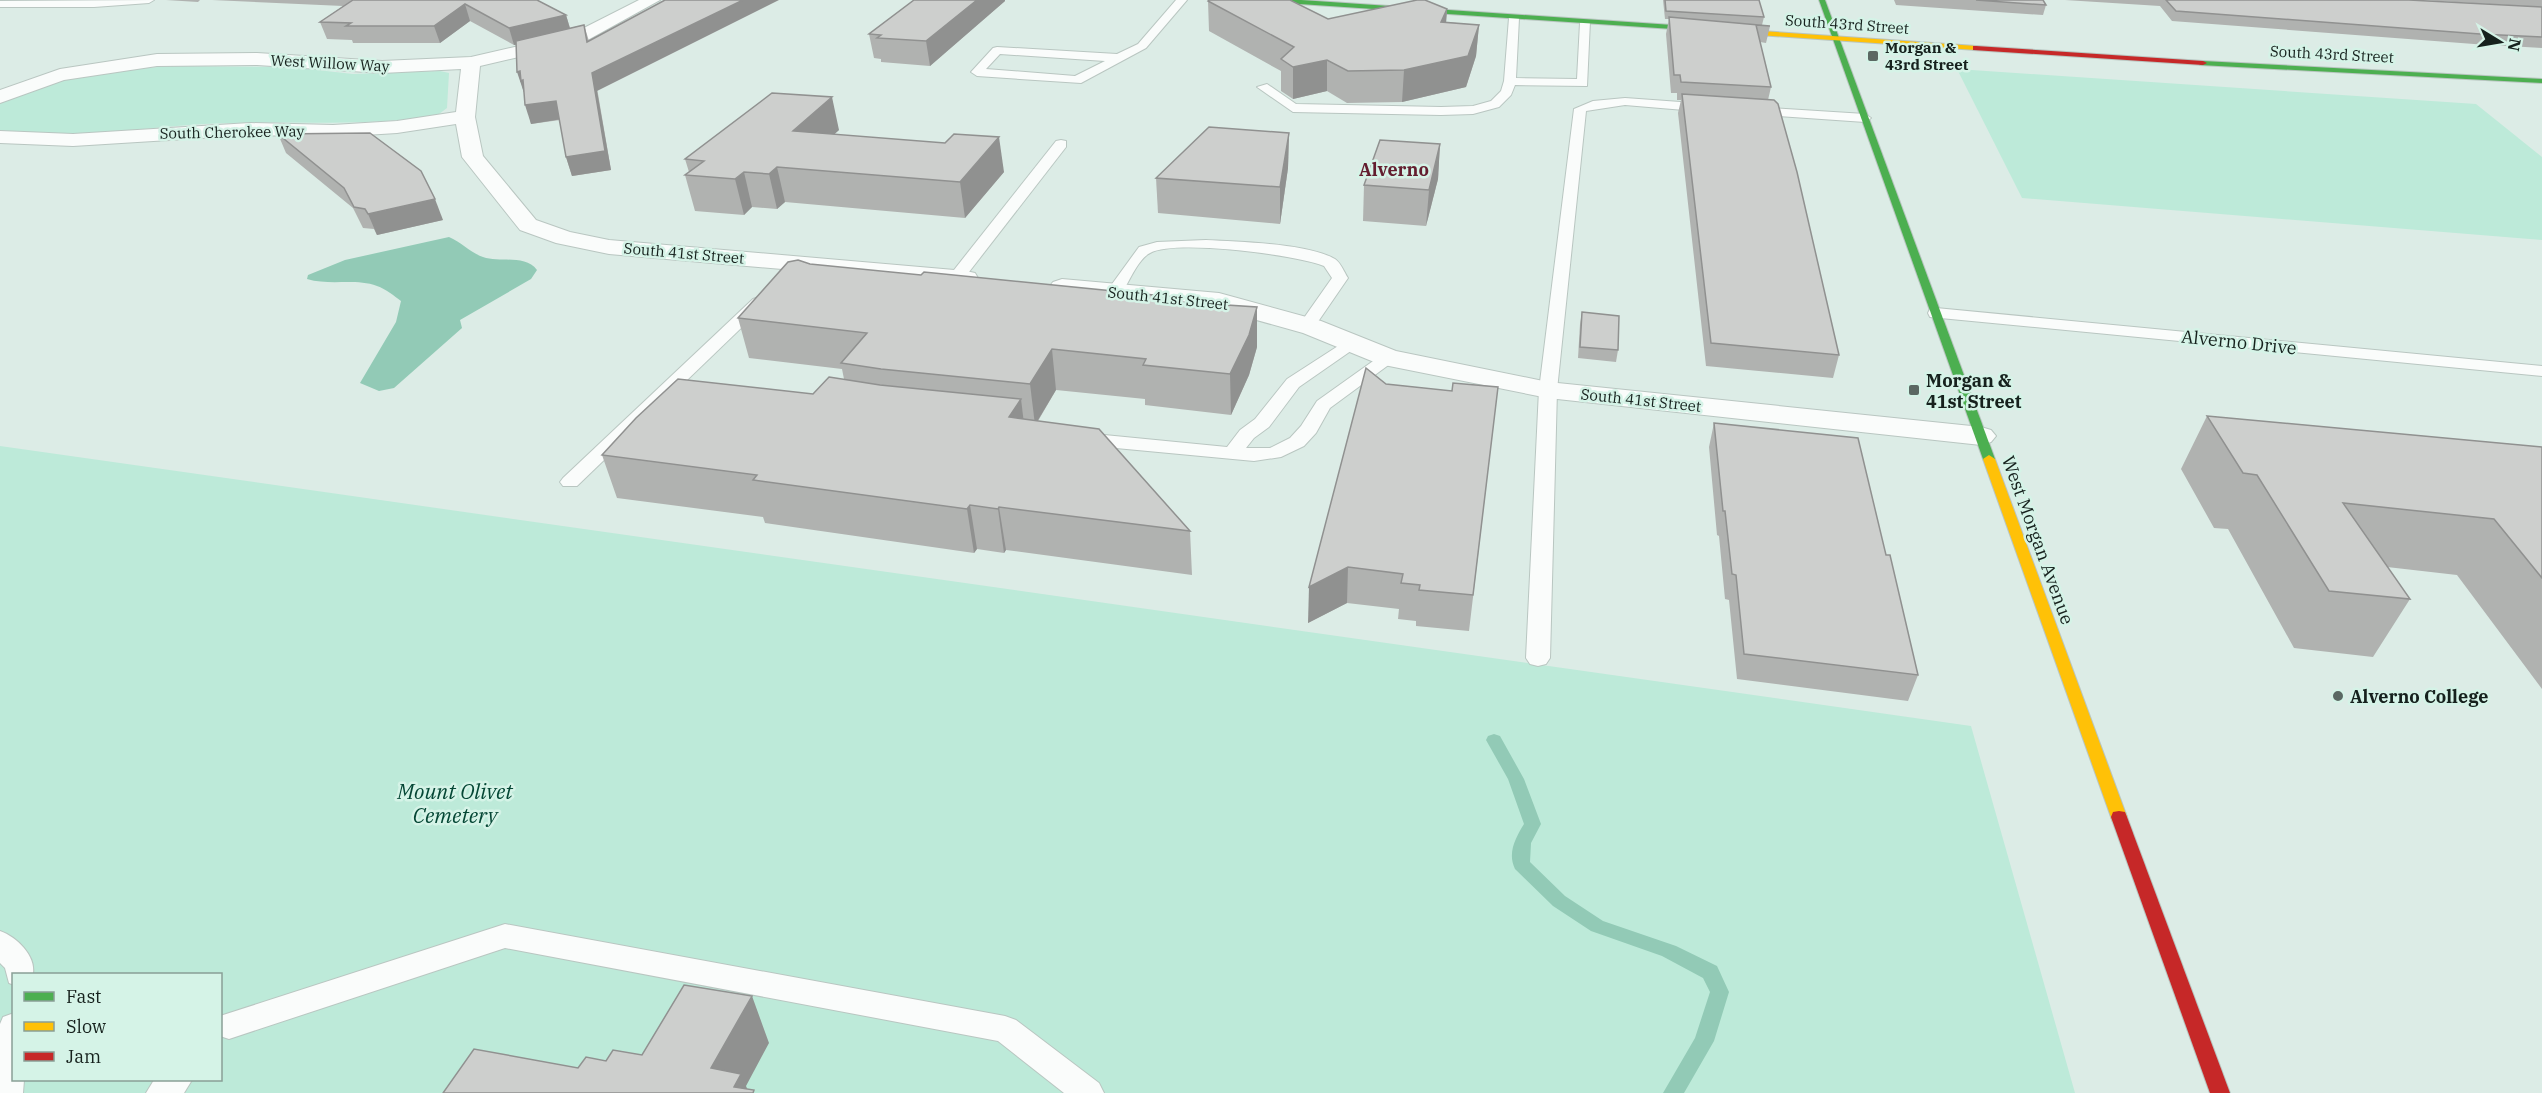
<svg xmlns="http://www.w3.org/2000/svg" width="2542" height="1093" font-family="'IBM Plex Serif',serif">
	<rect width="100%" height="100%" fill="#dcece6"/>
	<g fill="#bdead9" fill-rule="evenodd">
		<path d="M169,66L290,67L353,74L440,71L449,73L447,108L439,114L427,117C353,127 279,120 204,124C136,128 68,140 0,130V101C54,77 110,71 169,66Z"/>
		<polygon points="1957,69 2476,104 2542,157 2542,240 2022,198"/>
		<path d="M0,446L1971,726L2075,1093H0ZM14,974H220V1080H14Z"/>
	</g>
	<path fill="#92cab6" d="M449,237C461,242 471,253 483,257C500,263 525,254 537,270L531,279L460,320L462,328L394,388L379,391L360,383L396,322L401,301C394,296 386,289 377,286C355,278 330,286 307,279L308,275L345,260Z"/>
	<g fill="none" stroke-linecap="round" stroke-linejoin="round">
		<path fill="#92cab6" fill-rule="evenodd" d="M1494,734L1500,736L1524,779L1541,824L1531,843L1530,862L1565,896L1603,921L1676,946L1717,966L1729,992L1714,1041L1684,1093H1663L1695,1038L1710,992L1703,978L1662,956L1591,931L1553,906L1515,869C1507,853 1516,837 1524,824L1508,779L1486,740L1488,736Z"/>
		<g stroke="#b9c6c1" stroke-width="2">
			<g id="lane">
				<polygon points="154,0 149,3 94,7 0,7 0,1"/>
				<path d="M1176,0H1187L1146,48L1081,83L977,76L971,72L993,48L997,47L1117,54L1138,44ZM1000,54L1105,61L1075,76L986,69Z"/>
				<polygon points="1514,15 1519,18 1516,78 1577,79 1580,23 1590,21 1587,86 1515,85 1511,95 1499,107 1473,114 1441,115 1293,112 1257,87 1267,84 1296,104 1441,107 1473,106 1491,101 1501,91 1504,81 1509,18"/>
				<polygon points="1625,98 1708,104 1714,108 1708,112 1625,105 1586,111 1557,390 1550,658 1546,664 1538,666 1530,664 1526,658 1539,390 1574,109 1593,101"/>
				<polygon points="1754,107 1865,114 1871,118 1865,122 1750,114 1748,111"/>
				<polygon points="1061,140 1066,141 1066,147 962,281 950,281 948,278 950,275 1056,141"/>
				<path d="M1206,240C1239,242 1307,243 1335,259C1341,263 1344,272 1348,278L1313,329L1307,330L1299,325L1332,278L1324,266C1296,255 1176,239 1150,253C1137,260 1129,283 1121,294L1115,296L1107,291L1139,247L1157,242Z"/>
				<polygon points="759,297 767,302 765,305 577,486 563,486 560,482 563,478 753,299"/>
				<polygon points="1936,308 2542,366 2542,376 1930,317 1928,313 1930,309"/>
				<polygon points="1352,337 1358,338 1361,342 1358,346 1299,387 1269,427 1254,438 1246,448 1270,448 1290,438 1301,426 1317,401 1383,354 1395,354 1398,358 1330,408 1316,433 1304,446 1281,457 1254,461 1084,445 1075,439 1084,433 1227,447 1240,430 1255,419 1287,379"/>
				<polygon points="505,924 1005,1016 1016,1020 1099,1083 1104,1093 1064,1093 998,1041 505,948 229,1039 220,1036 220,1016"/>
				<path d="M0,931C17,937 36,956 33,974H14V985L9,983L5,968L0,963Z"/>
				<polygon points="14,1013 14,1080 24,1080 23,1093 0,1093 0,1024 3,1017"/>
				<polygon points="154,1080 192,1080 184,1093 146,1093"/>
			</g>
		</g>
		<g stroke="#b9c6c1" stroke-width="2">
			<g id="street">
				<polygon points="639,0 660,0 584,42 480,66 475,117 483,156 536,220 570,232 609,240 966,271 975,273 978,278 975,283 966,285 609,254 556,243 520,230 462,157 456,124 397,133 333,137 250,135 73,146 0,143 0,131 73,134 250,123 333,125 397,121 456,112 461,69 382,73 257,65 157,66 64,80 0,103 0,90 60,69 157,54 257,53 382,61 471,57 572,34"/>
				<polygon points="1062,279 1219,293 1321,321 1396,351 1548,382 1981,427 1991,430 1996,436 1991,442 1981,445 1548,398 1379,364 1303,333 1217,309 1053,292 1049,287 1053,282"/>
			</g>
		</g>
		<g stroke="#b9c6c1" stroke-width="2">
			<g id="fast">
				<polygon points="1267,0 1301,0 1732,29 1736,31 1732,33 1270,2"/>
				<polygon points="1819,0 1825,0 1995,459 1993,462 1985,462 1983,459"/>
				<polygon points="2203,61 2542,79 2542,83 2200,65 2199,63"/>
			</g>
		</g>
		<g stroke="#b9c6c1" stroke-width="2">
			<g id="slow">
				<polygon points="1732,29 1976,46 1980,48 1976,50 1729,33 1728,31"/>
				<polygon points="1989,455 1995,459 2127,817 2125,822 2119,823 2113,822 2111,817 1983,459"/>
			</g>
		</g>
		<g stroke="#b9c6c1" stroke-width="2">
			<g id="jam">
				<polygon points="1976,46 2203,61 2207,63 2203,65 1973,50 1973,46"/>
				<polygon points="2119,811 2125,812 2127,817 2230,1093 2210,1093 2111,817 2113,812"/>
			</g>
		</g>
		<use href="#lane" fill="#fafcfb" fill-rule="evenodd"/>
		<use href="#street" fill="#fafcfb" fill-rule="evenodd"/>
		<use href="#fast" fill="#4caf50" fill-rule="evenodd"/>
		<use href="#slow" fill="#ffc107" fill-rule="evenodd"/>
		<use href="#jam" fill="#c62828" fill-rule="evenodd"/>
	</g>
	<g fill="#b0b2b0">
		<polygon points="166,0 200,0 198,2"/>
		<polygon points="212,0 537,0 566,15 570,28 584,25 589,41 611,170 572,176 566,157 560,120 531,124 524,92 523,90 516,45 514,45 470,21 440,43 353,43 352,40 327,39 320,22 343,6"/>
		<polygon points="914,0 1005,0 1005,1 930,66 881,62 881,59 874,58 869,34"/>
		<polygon points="1663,0 1759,0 1764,17 1762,25 1770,26 1766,43 1760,42 1771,87 1768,100 1839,355 1833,378 1706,366 1678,113 1681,100 1677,100 1677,93 1671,93 1666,34 1669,19 1665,19"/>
		<polygon points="1894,0 2043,0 2046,5 2043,15 1896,5"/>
		<polygon points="2065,0 2409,0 2542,7 2542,48 2474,44 2172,21 2160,6"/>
		<polygon points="2420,0 2542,0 2542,7"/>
		<polygon points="1208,1 1328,19 1447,9 1446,22 1479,25 1476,56 1466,87 1402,102 1347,103 1327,91 1293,99 1281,91 1281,71 1209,31"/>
		<polygon points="839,130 834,134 1004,172 965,218 785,202 777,209 752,207 744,215 695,211 685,175 689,172 685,159"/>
		<polygon points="1289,133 1288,168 1280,224 1158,213 1156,178"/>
		<polygon points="278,134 443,220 377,235 374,229 363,228 353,208 286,153"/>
		<polygon points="1440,144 1438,179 1426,226 1363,221 1364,185"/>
		<polygon points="810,264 1183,302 1257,307 1257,347 1249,375 1231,415 1145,405 1145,399 1056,390 1038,421 1190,531 1192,575 1006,550 1004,553 977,549 974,553 765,523 763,517 617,498 602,455 813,394 844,379 842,369 749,358 738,318"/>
		<polygon points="1582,312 1618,350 1616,362 1578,358 1580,324"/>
		<polygon points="1386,384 1452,391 1498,387 1469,631 1416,626 1416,621 1398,619 1399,609 1347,603 1308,623"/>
		<polygon points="2207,416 2542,447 2542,689 2457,575 2387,567 2410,599 2373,657 2294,648 2228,529 2214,528 2181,469"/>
		<polygon points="1714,423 1886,555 1918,675 1908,701 1737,679 1729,600 1725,599 1719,536 1717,535 1709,447"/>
	</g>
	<g fill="#909190">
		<polygon points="743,0 779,0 597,91 611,170 572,176 566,157 592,73"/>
		<polygon points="977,0 1005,0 1005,1 930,66 926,41"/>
		<polygon points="465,4 470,21 440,43 434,26"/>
		<polygon points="1447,9 1445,39 1441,22"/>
		<polygon points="566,15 571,32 514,45 509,28"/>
		<polygon points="1479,25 1476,56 1466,87 1402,102 1404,70"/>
		<polygon points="1327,60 1327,91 1293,99 1293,67"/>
		<polygon points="520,71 529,98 527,99 523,90 517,72"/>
		<polygon points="832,97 839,130 800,166 793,131"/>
		<polygon points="556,101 562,119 531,124 525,105"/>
		<polygon points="1289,133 1288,168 1280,224 1280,187"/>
		<polygon points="999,137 1004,172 965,218 960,182"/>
		<polygon points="1440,144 1438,179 1426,226 1429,190"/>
		<polygon points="777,167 785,202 777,209 769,174"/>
		<polygon points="744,172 752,207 744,215 735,179"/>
		<polygon points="435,199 443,220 377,235 368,214"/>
		<polygon points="1257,307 1257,347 1249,375 1231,415 1230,374"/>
		<polygon points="1052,349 1056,390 1035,425 1030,384"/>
		<polygon points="1021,399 1026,440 1009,417"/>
		<polygon points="970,505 977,549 974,553 967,509"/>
		<polygon points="999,507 1006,550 1004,553 998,509"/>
		<polygon points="1348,567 1347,603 1308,623 1309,587"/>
		<polygon points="752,996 769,1043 746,1086 749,1093 722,1093 711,1068"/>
	</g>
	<g fill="#cdcfcd" stroke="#909190" stroke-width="1.5">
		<polygon points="353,0 537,0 566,15 509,28 465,4 434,26 346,26 351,23 320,22"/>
		<polygon points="665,0 743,0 592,73 605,151 566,157 556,101 525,105 523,80 521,81 520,71 517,72 516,41 584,25 587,42"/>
		<polygon points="914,0 977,0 926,41 877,38 881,35 869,34"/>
		<polygon points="1209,0 1290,0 1328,19 1417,0 1425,0 1447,9 1441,22 1479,25 1468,56 1404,70 1348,71 1327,60 1293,67 1281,59 1294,47 1208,1"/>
		<polygon points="1665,0 1759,0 1764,17 1666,11"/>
		<polygon points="1976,0 2043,0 2046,5"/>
		<polygon points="2166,0 2409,0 2542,7 2542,37 2480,34 2176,11"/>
		<polygon points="1669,17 1770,26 1756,25 1771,87 1681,82 1680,75 1674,75"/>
		<polygon points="772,93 832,97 793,131 945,143 954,134 999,137 960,182 777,167 769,174 744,172 735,179 685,175 704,161 685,159"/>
		<polygon points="1682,94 1774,100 1778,104 1797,172 1839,355 1711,343"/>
		<polygon points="1209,127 1289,133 1280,187 1156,178"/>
		<polygon points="370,133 421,171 435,199 368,214 365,209 354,207 344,188 278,134"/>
		<polygon points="1380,140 1440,144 1429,190 1364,185"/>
		<polygon points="798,260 810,264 921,275 924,272 1183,298 1181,302 1257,307 1249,335 1230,374 1143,365 1146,359 1052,349 1030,384 881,369 841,363 867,333 738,318 788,262"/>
		<polygon points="1582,312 1619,316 1618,350 1580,347"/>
		<polygon points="1366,368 1386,384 1452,391 1453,383 1498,387 1473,595 1419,590 1420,585 1401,583 1403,574 1348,567 1309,587"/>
		<polygon points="829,377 880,385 1021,399 1009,417 1099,429 1190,531 999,507 998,509 970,505 967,509 753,480 757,475 602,455 636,418 678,379 813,394"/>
		<polygon points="2207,416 2542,447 2542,578 2494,519 2343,503 2410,599 2329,591 2257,475 2243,473"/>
		<polygon points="1714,423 1858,438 1886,555 1890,555 1918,675 1744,654 1736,575 1732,574 1725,511 1723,511"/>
		<polygon points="684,985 752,996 711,1068 741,1074 734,1087 754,1090 753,1093 443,1093 474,1049 578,1068 586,1057 606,1061 613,1050 642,1055"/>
	</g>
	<g fill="#5b6863" stroke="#d5f3e7" stroke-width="2">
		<rect x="1867" y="50" width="12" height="12" rx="3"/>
		<rect x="1908" y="384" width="12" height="12" rx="3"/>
		<circle cx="2338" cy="696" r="6"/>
	</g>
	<g text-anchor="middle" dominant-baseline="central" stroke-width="5" stroke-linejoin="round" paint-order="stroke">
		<g font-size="15" fill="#16211d" stroke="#d5f3e7">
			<text transform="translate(1847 24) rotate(4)">South 43rd Street</text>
			<text transform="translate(2332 54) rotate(3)">South 43rd Street</text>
			<text transform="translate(330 63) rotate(3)">West Willow Way</text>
			<text transform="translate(232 132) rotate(-1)">South Cherokee Way</text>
			<text transform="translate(684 253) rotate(5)">South 41st Street</text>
			<text transform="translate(1168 298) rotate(6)">South 41st Street</text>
			<text transform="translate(1641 400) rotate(6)">South 41st Street</text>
		</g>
		<g font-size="15" font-weight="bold" fill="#16211d" stroke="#d5f3e7" text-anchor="start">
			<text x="1885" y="47">Morgan &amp;<tspan x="1885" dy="17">43rd Street</tspan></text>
		</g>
		<g font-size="18" font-weight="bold" fill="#631e2f" stroke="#d5f3e7">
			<text x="1394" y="169">Alverno</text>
		</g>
		<g font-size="18" fill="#16211d" stroke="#d5f3e7">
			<text transform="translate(2239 342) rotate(6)">Alverno Drive</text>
			<text transform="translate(2038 540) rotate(70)">West Morgan Avenue</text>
		</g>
		<g font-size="18" font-weight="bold" fill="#16211d" stroke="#d5f3e7" text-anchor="start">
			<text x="1926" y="380">Morgan &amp;<tspan x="1926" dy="21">41st Street</tspan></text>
			<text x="2350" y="696">Alverno College</text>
		</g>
		<g font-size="21" font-style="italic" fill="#054735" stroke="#d5f3e7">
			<text x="455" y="791">Mount Olivet<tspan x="455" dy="24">Cemetery</tspan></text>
		</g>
	</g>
	<rect x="12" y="973" width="210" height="108" fill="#d5f3e7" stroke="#899f96" stroke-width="1.5"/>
	<rect x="24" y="992" width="30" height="9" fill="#4caf50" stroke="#899f96" stroke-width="1.5"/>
	<text x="66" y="1003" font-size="18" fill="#16211d">Fast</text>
	<rect x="24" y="1022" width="30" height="9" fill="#ffc107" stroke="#899f96" stroke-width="1.5"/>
	<text x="66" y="1033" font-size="18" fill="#16211d">Slow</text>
	<rect x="24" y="1052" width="30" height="9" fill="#c62828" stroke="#899f96" stroke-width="1.5"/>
	<text x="66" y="1063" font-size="18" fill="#16211d">Jam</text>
	<g transform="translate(2500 42) rotate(101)" stroke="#d5f3e7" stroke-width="4.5" paint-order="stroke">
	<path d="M0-4.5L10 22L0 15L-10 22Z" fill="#16211d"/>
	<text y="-9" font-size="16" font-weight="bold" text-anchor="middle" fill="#16211d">N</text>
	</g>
</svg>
